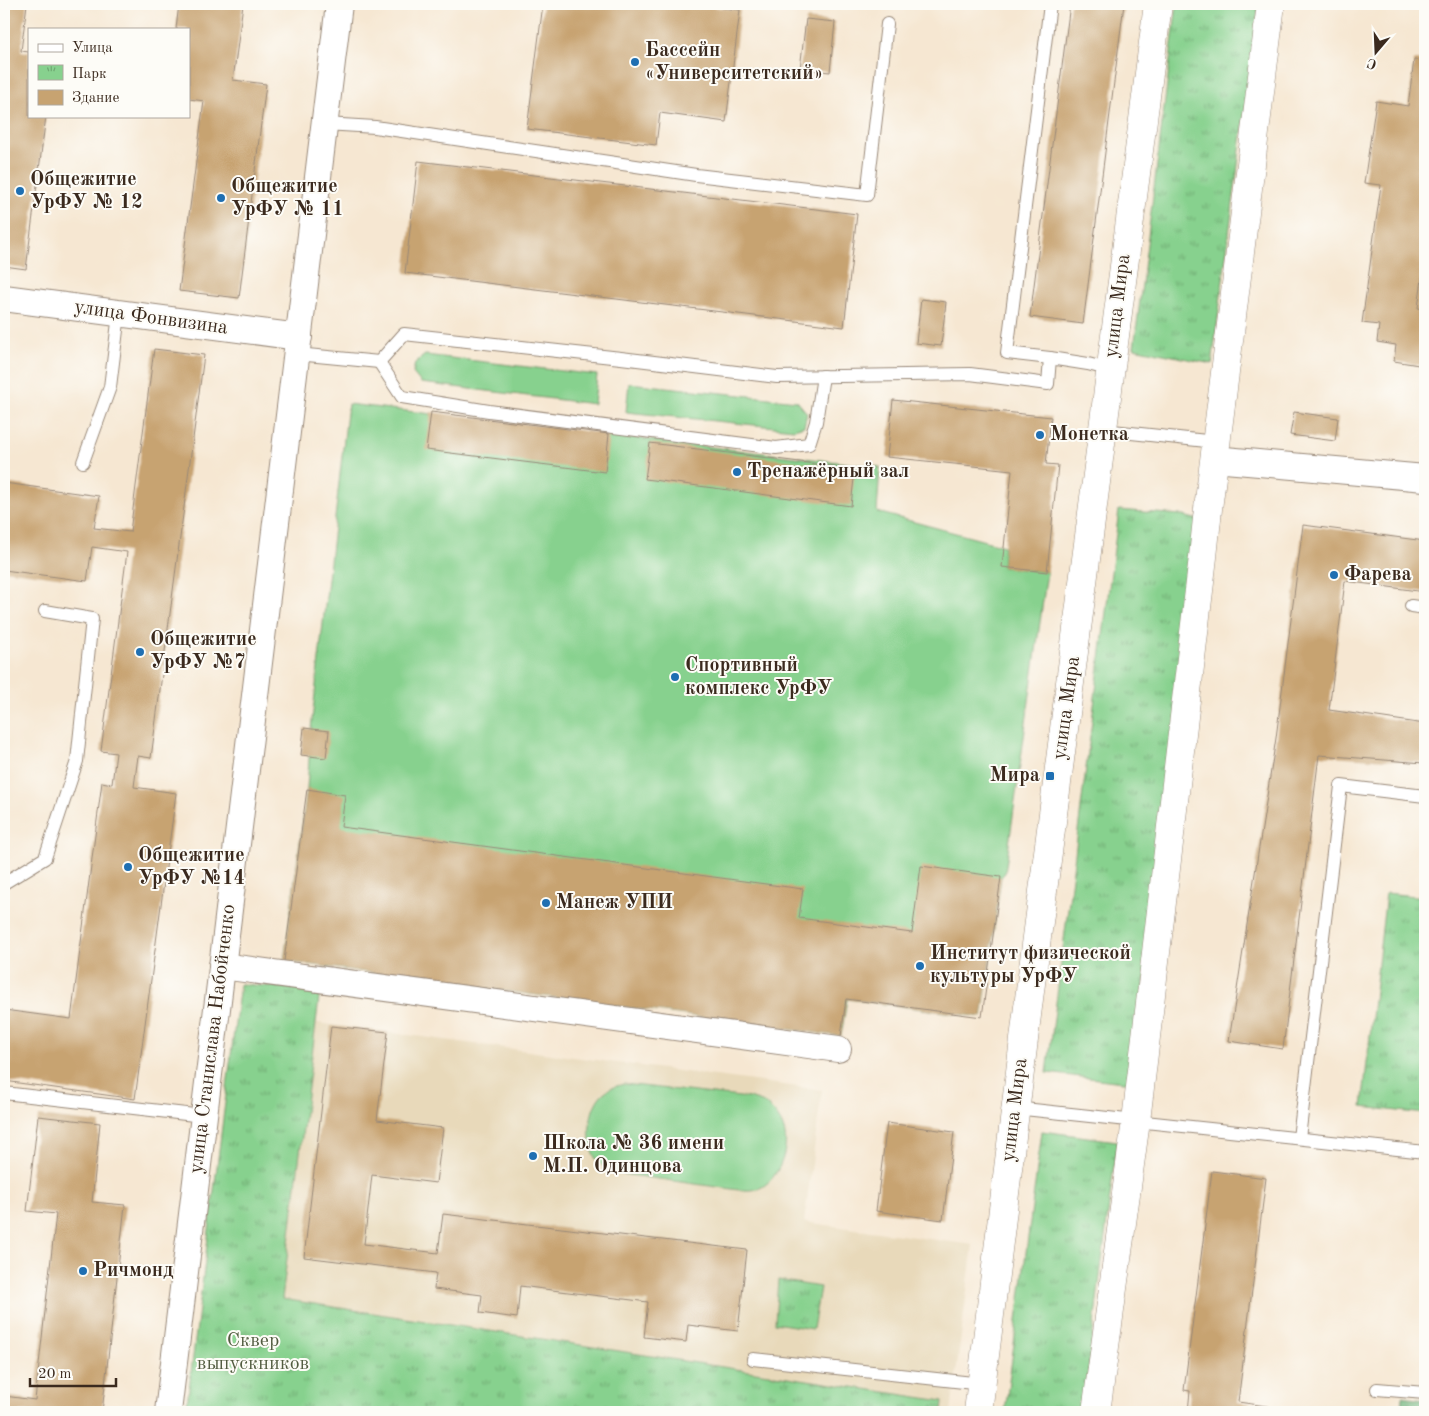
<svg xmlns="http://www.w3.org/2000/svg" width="1429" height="1416" font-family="'Old Standard TT',serif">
	<defs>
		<pattern id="forest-firs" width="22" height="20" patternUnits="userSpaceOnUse" patternTransform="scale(1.25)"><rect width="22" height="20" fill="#6db379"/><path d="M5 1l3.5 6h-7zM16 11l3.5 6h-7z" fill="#5b9263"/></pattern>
		<pattern id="park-tufts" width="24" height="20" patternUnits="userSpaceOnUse" patternTransform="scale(1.25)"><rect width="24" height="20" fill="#87d18e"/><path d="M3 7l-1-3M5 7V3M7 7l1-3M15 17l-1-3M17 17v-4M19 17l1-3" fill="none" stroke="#70aa73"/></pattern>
	</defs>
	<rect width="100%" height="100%" fill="#fdfcf7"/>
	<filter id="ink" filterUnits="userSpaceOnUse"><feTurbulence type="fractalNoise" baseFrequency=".02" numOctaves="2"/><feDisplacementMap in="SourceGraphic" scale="10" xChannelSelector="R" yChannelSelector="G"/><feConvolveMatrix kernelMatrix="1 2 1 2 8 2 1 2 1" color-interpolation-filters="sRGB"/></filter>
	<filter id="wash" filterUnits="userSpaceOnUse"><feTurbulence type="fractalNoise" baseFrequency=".0096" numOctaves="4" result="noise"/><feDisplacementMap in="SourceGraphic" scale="20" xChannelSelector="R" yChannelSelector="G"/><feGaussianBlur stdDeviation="1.12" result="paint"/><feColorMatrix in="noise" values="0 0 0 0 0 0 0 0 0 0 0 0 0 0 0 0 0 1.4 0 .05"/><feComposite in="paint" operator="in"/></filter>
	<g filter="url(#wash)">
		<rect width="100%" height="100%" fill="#f6e7d2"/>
		<polygon fill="#e8d9ba" points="272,1017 822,1090 804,1222 973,1245 951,1412 219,1412"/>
		<g fill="#87d18e" stroke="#617e56">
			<polygon points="425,355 597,375 594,404 421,383 413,373 415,363"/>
			<polygon points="629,383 797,401 807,413 804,426 794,429 626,412"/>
			<polygon points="348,404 880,467 877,512 1004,546 1002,567 1047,572 1005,873 1001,877 982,1017 847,999 841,1036 284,961 307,789 311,729"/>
			<path d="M624,1084L749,1098C754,1100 762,1101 767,1105C775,1112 784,1124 785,1135C788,1152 778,1178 762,1187C755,1191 747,1190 739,1190L615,1173C607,1169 601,1166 596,1159C585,1143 588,1103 606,1091C611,1087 618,1086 624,1084Z"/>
		</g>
		<polygon fill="url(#forest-firs)" stroke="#546e4c" points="1402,1396 1425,1399 1425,1412 1401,1412"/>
		<g fill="url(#park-tufts)" stroke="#617e56">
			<polygon points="1177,4 1259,4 1212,364 1134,348"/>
			<polygon points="1119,510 1180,515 1202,521 1132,1083 1047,1073"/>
			<polygon points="1386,893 1425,897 1425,1114 1362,1107"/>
			<polygon points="240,984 320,990 282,1299 943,1401 942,1412 186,1412"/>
			<polygon points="1042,1131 1117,1141 1083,1412 1005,1412"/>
			<polygon points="778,1280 820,1287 813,1329 775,1323"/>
		</g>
		<g id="blocks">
			<g fill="#c7a371">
				<polygon points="4,4 27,4 21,51 29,52 29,116 46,116 26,269 4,266"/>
				<polygon points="179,4 243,4 233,80 266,84 239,298 179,291 204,101 189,99 189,29 176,29"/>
				<polygon points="543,4 689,4 740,10 726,122 660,113 656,145 527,129"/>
				<polygon points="1070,4 1124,4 1083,324 1030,317"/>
				<polygon points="806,19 835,22 830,72 800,69"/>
				<polygon points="1414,60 1425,61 1425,157 1421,189 1425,189 1425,257 1418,308 1425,309 1425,366 1394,361 1396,345 1377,342 1379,325 1362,323 1381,185 1364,183 1376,101 1408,106"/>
				<polygon points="418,161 857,214 844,327 405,273"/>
				<polygon points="921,299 946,302 941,346 916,343"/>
				<polygon points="154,349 204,355 151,758 138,756 134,787 176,793 135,1099 4,1081 4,1010 71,1019 102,782 112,784 116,753 101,751 127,552 92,547 87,581 4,570 4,483 99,496 94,528 130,532"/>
				<polygon points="893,400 1051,417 1046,464 1058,465 1047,572 1002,567 1012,470 887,457"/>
				<polygon points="431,412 609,434 605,472 426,450"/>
				<polygon points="1294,412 1338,418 1335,441 1290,435"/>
				<polygon points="650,443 855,469 851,506 645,479"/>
				<polygon points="1303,525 1425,541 1425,592 1345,581 1329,710 1425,724 1425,757 1424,763 1319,755 1283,1049 1229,1041 1276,738"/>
				<polygon points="304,728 329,731 326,758 301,755"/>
				<polygon points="307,789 345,795 341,827 803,889 799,918 904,932 912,933 921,866 1001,877 982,1017 846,999 841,1036 284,961"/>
				<polygon points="331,1026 388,1032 377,1120 443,1128 436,1183 372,1175 364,1244 438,1253 443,1214 747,1250 738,1331 688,1325 686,1342 644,1337 648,1302 520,1286 517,1318 480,1313 482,1295 434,1289 436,1273 304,1257"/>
				<polygon points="38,1116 100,1123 92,1202 125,1205 102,1412 4,1412 4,1396 35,1400 56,1214 27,1211"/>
				<polygon points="887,1123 954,1132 943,1220 876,1211"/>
				<polygon points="1212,1171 1266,1178 1238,1402 1308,1412 1188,1412 1190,1391 1184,1390"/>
			</g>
		</g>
	</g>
	<g filter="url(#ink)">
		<use href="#blocks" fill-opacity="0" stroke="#988878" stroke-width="1"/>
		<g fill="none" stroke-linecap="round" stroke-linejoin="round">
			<g stroke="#988878" stroke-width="14">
				<g id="lane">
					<polyline points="1050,4 1007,353 1050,358"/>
					<polyline points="325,124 375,127 696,175 867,195 887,24"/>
					<polyline points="297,354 379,362 404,334 621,358 777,377 970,374 1048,384 1050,358 1088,364 1111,370"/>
					<polyline points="379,362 402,397 489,411 776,448 809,444 816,422 823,376"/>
					<polyline points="1103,430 1216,442"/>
					<polyline points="83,462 110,387 119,314"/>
					<polyline points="1411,606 1425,608"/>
					<polyline points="4,883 45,858 77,761 92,619 45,611"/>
					<polyline points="4,1093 203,1116"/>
					<polyline points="1015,1108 1425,1152"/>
					<polyline points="1299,1138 1341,786 1425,796"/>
					<polyline points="753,1359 982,1384"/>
					<polyline points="1377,1389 1425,1393"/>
				</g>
			</g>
			<g stroke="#988878" stroke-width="28">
				<g id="street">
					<polyline points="4,298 299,337"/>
					<polyline points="1214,459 1425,478"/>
					<polyline points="222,966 838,1049"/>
					<polyline points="168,1412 339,4"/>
				</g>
			</g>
			<g stroke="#988878" stroke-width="29">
				<g id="secondary">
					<polyline points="978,1412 1029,999 1158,4"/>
					<polyline points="1096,1412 1136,1121 1203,557 1208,509 1271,4"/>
				</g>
			</g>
			<use href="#lane" stroke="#fff" stroke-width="12"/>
			<use href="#street" stroke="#fff" stroke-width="26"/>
			<use href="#secondary" stroke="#fff" stroke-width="28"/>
		</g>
	</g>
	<g fill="#1f6fb2" stroke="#fdfcf7" stroke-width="2">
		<circle cx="635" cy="62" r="5"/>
		<circle cx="20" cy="191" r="5"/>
		<circle cx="221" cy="198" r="5"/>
		<circle cx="1040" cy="435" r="5"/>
		<circle cx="737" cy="472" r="5"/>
		<circle cx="1334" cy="575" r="5"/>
		<circle cx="140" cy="652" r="5"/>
		<circle cx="675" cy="677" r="5"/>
		<rect x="1045" y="771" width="10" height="10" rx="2.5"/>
		<circle cx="128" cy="867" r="5"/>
		<circle cx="546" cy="903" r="5"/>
		<circle cx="920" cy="966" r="5"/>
		<circle cx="533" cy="1156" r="5"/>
		<circle cx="83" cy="1271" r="5"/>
	</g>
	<g text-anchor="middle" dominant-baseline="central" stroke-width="4" stroke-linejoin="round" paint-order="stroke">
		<g font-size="20" font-weight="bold" fill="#3b2a1e" stroke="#fdfcf7" text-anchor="start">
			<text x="645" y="51">Бассейн<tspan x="645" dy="23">«Университетский»</tspan></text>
			<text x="30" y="180">Общежитие<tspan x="30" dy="23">УрФУ № 12</tspan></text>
			<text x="231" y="187">Общежитие<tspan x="231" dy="23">УрФУ № 11</tspan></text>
			<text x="1050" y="435">Монетка</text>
			<text x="747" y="472">Тренажёрный зал</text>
			<text x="1344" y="575">Фарева</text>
			<text x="150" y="640">Общежитие<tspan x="150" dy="23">УрФУ №7</tspan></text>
			<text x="685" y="666">Спортивный<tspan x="685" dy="23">комплекс УрФУ</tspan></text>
			<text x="1040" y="776" text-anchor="end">Мира</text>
			<text x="138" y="856">Общежитие<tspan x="138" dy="23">УрФУ №14</tspan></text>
			<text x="556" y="903">Манеж УПИ</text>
			<text x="930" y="954">Институт физической<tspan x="930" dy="23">культуры УрФУ</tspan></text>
			<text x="543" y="1144">Школа № 36 имени<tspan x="543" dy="23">М.П. Одинцова</tspan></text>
			<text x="93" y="1271">Ричмонд</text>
		</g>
		<g font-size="20" fill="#3b2a1e" stroke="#fdfcf7">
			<text transform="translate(1118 306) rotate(-83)">улица Мира</text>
			<text transform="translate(151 318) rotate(8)">улица Фонвизина</text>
			<text transform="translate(1067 708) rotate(-82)">улица Мира</text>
			<text transform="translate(213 1039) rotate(-83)">улица Станислава Набойченко</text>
			<text transform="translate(1015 1110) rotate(-83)">улица Мира</text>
		</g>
		<g font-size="20" fill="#525c40" stroke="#fdfcf7">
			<text x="253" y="1341">Сквер<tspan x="253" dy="23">выпускников</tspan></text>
		</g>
	</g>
	<rect width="1429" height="1416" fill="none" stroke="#fdfcf7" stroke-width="20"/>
	<rect x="28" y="28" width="162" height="90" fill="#fdfcf7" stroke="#afa8a0"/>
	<rect x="38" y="44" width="25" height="8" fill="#ffffff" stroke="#afa8a0"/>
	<text x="72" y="52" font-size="15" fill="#3b2a1e">Улица</text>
	<rect x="38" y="65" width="25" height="15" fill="url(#park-tufts)" stroke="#afa8a0"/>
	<text x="72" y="78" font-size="15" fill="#3b2a1e">Парк</text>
	<rect x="38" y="90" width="25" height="15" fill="#c7a371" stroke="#afa8a0"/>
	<text x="72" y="102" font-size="15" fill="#3b2a1e">Здание</text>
	<g transform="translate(1376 52) rotate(199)" stroke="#fdfcf7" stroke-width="4" paint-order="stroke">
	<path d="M0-4L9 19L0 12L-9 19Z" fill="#3b2a1e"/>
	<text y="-8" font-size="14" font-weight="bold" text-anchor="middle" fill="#3b2a1e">С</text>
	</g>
	<path d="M30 1378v8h86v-8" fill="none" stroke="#3b2a1e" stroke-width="2.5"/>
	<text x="38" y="1378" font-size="15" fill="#3b2a1e" stroke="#fdfcf7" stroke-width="4" paint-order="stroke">20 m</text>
</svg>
